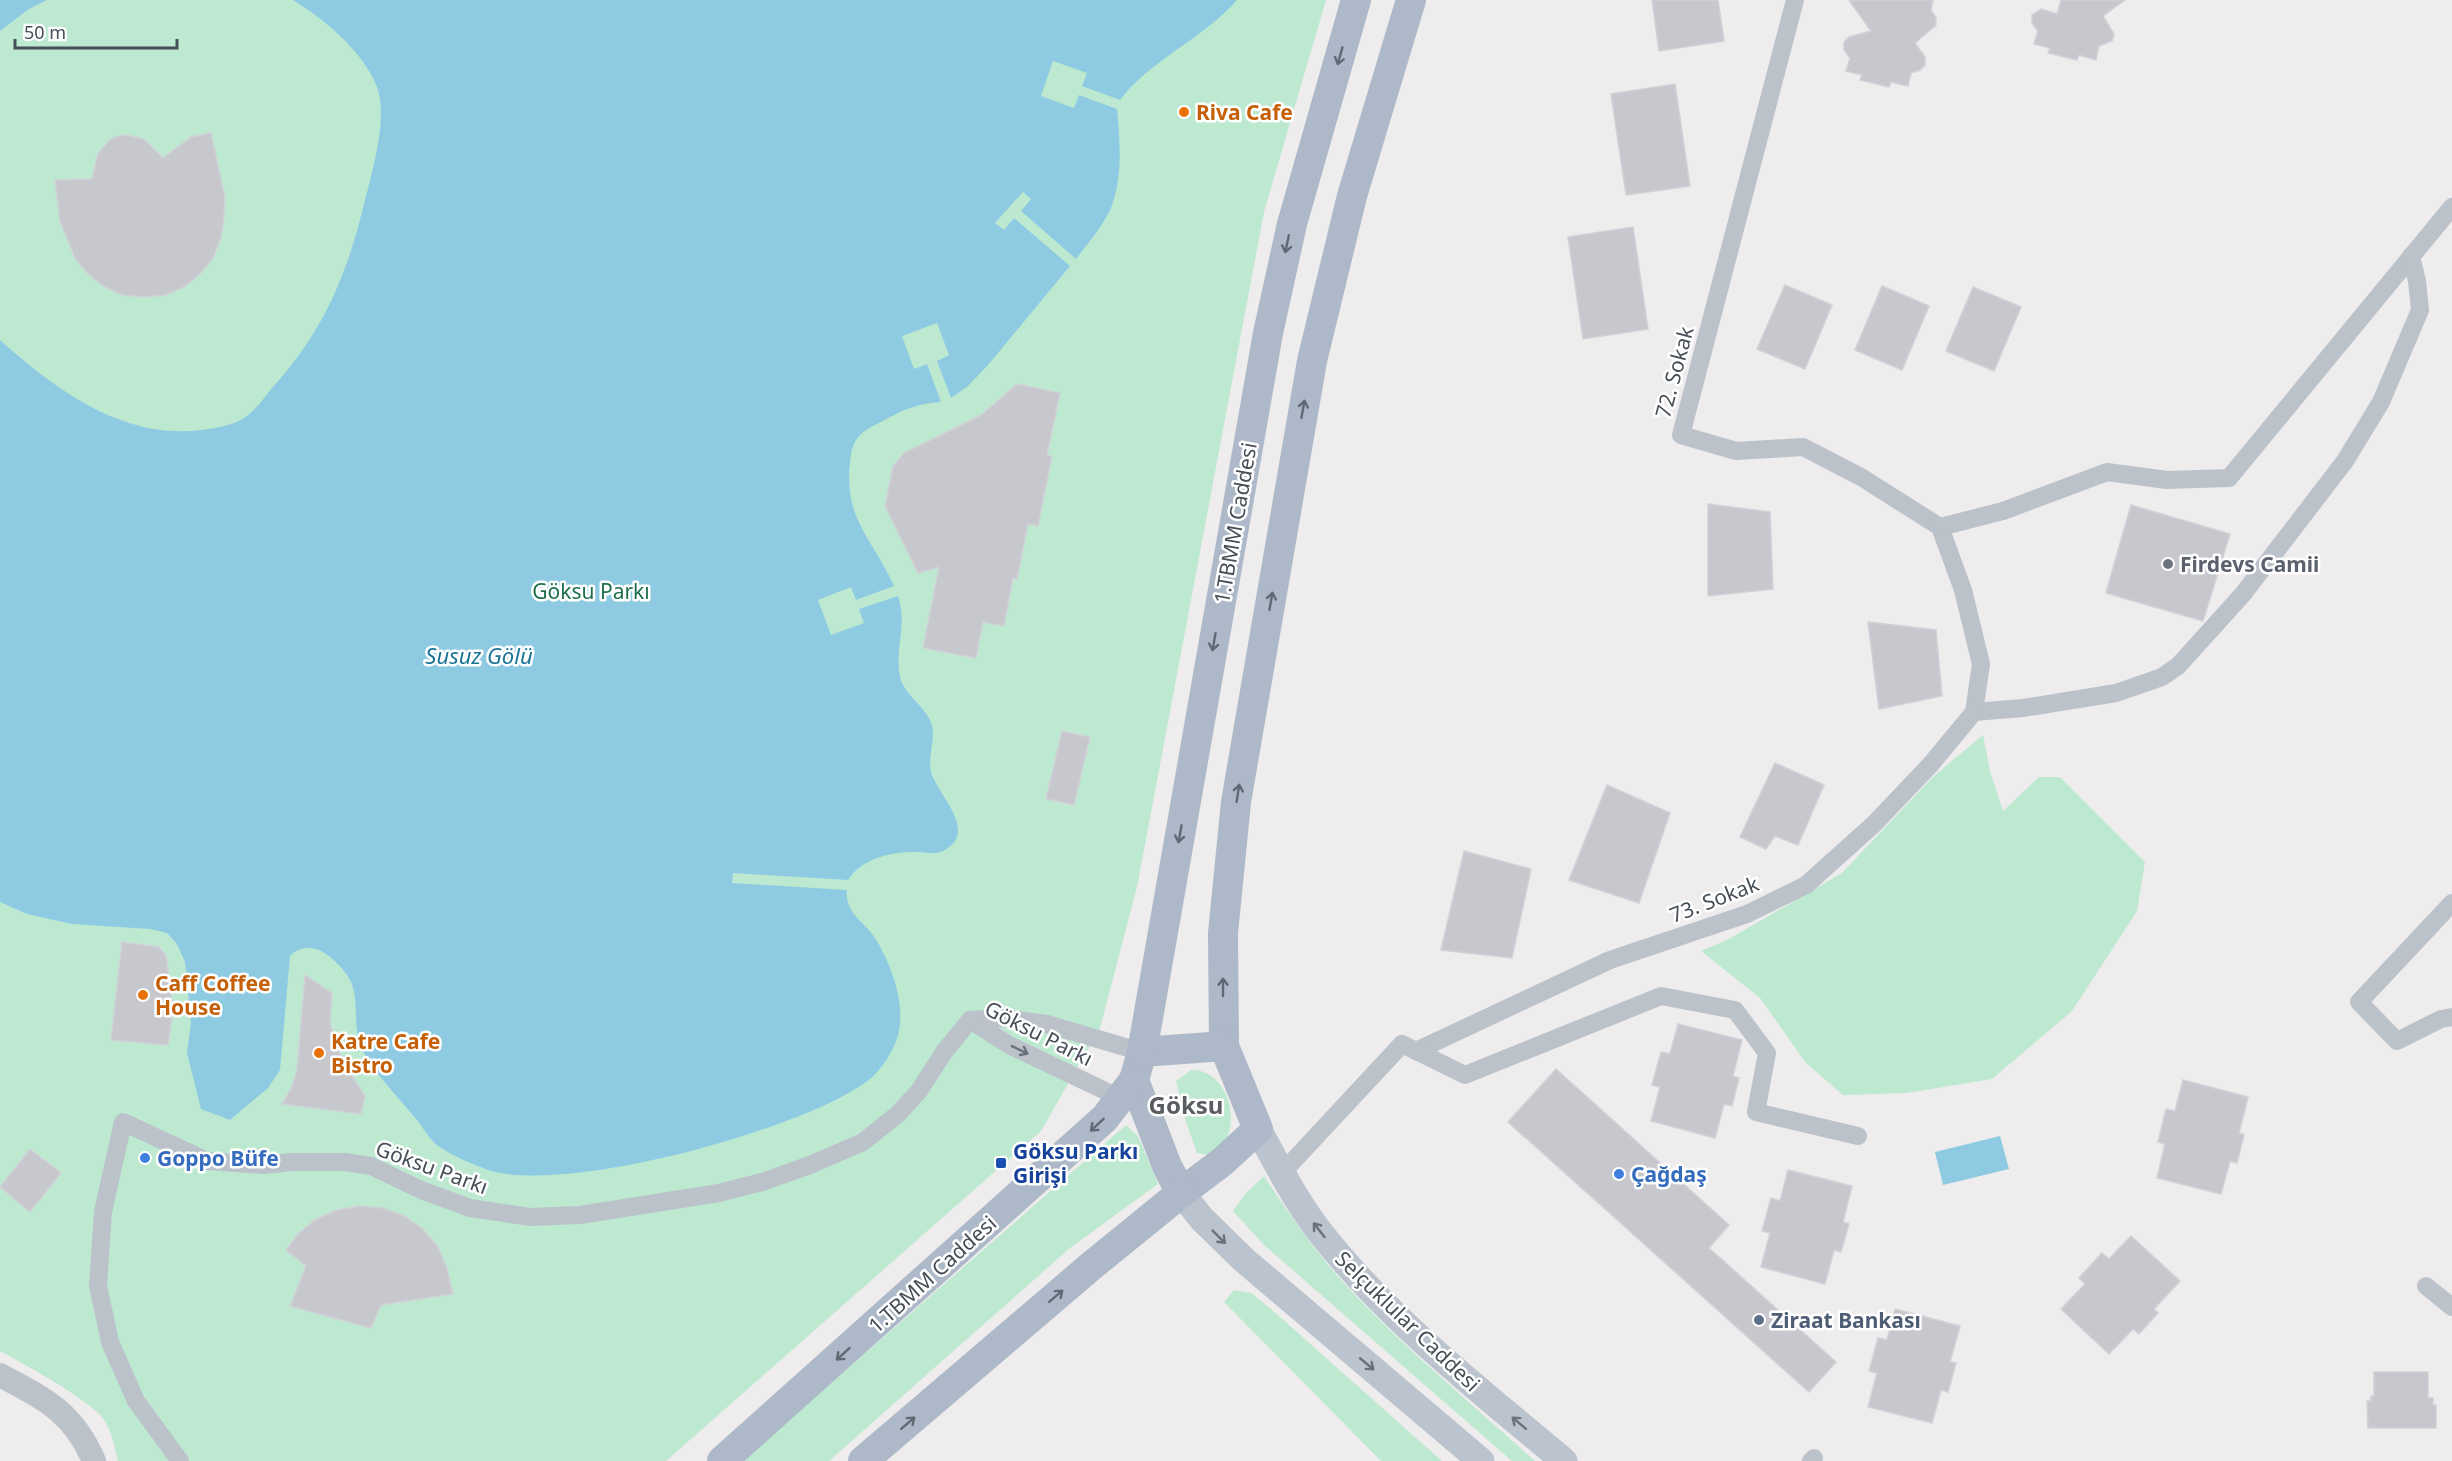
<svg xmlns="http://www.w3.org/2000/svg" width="2452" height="1461" font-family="'Noto Sans',sans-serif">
	<rect width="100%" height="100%" fill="#eeecec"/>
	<g fill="#bde9d1">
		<path d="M0,0H1326L1264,212L1137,887L1100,1028L1041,1131L666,1461H118C114,1447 112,1429 102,1417C84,1397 26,1365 0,1351Z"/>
		<polygon points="1983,735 1990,771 2003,811 2039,777 2060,777 2145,862 2137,911 2072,1011 1992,1079 1907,1093 1843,1095 1806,1063 1760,998 1701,951 1729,939 1842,873 1933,777"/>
		<path d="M1191,1070C1224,1069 1240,1114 1226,1140C1223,1146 1214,1151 1209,1155L1197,1153L1185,1119L1176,1081Z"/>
		<polygon points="1126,1125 1138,1136 1158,1184 1070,1248 829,1461 742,1461"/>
		<path d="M1264,1176C1291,1217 1319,1257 1353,1293C1410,1353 1474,1406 1535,1461H1512L1264,1245L1233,1211L1246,1193Z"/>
		<polygon points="1234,1290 1251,1293 1271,1309 1442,1461 1381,1461 1224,1302"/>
	</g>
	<g fill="#8ecbe2">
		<polygon points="0,0 47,0 29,9 0,31"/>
		<path d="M293,0H1237C1203,39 1151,59 1120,100L1082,86L1087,73L1053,61L1041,96L1074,108L1079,95L1117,109C1120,142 1123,176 1111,208C1103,226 1088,243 1076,259L1021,211L1031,199L1023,192L995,223L1004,230L1014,218L1070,266L988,365L968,386L951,398L937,361L949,355L937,323L902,336L914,369L927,364L941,402C919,403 900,411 881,422C875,425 866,429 861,434C853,441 851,452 850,463C843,518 874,541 894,586L856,600L851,587L818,600L831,635L864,623L859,609L898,596C908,625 894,649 900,677C905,696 924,705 931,722C937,739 927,755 931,772C938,796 980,832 943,851C934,855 926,852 916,852C891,852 862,858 848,880L733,873L732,883L847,890C844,914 867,923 877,941C892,967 906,1005 898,1035C894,1050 882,1069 870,1079C810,1128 555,1199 483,1168C468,1162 450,1155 437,1145C429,1139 423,1127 416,1119C399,1097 370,1070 360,1044C352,1022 361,994 347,975C334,957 310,936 290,956L280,1070L268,1088L230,1120L201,1109L187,1053L191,1023L185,962L177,944L167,933L150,929L72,924L27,914L0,902V340C55,389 122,440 201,430C215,428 232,426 244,418C255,411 264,398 272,388C320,336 345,280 362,212C370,179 389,120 377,87C363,51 325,20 293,0Z"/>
		<polygon points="2000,1136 2009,1169 1943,1185 1935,1152"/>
	</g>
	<g fill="#c7c7ce" stroke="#d0d2d7" stroke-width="1.5">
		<polygon points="1652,0 1718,0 1724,41 1659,51"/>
		<polygon points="1849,0 1933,0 1931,10 1936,18 1936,25 1915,43 1925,57 1925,65 1920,70 1911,73 1908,86 1891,82 1889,87 1860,80 1862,75 1846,71 1850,58 1844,50 1844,42 1849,37 1871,31"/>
		<polygon points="2061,0 2125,0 2103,16 2114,34 2112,41 2099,46 2096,60 2079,55 2077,60 2048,53 2050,48 2034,44 2038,31 2032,23 2032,15 2041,9 2057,14"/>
		<polygon points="1675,84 1690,186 1626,195 1611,94"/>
		<polygon points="211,133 225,198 224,218 221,238 213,258 200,274 184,287 165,295 144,297 123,295 105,287 88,274 75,258 60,221 55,180 92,179 98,153 110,140 118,136 127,135 144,139 163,158 191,137"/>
		<polygon points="1633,227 1648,329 1583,339 1568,237"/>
		<polygon points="1785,285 1832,305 1805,369 1757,349"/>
		<polygon points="1882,286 1929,306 1902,370 1855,350"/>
		<polygon points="1973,287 2021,307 1994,371 1946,351"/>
		<polygon points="1017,384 1060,393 1047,455 1052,456 1038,526 1028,524 1017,579 1013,578 1004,626 983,622 976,658 923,648 939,567 918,573 885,506 893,466 904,453 981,415"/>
		<polygon points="1708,504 1770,512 1773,589 1708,596"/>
		<polygon points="2131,505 2230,534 2203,621 2106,593"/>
		<polygon points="1868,622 1936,630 1942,696 1879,709"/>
		<polygon points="1062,731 1090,737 1074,805 1046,799"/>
		<polygon points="1775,763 1824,785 1798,845 1775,836 1766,849 1740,837"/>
		<polygon points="1607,785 1670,813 1639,903 1569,880"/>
		<polygon points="1464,851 1531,869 1512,958 1441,950"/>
		<polygon points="122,942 159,947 166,955 173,1010 168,1045 111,1040"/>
		<polygon points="305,975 332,993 330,1023 342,1061 365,1096 361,1114 282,1104 292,1087 297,1070"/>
		<polygon points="1678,1024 1742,1040 1733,1076 1739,1078 1732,1106 1724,1104 1715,1138 1651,1121 1660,1087 1652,1085 1661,1052 1670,1054"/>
		<polygon points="1556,1069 1729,1225 1709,1248 1836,1362 1809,1392 1508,1122"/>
		<polygon points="2183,1080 2248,1097 2239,1133 2244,1135 2237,1163 2230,1161 2221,1194 2157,1178 2165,1144 2158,1142 2166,1109 2175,1111"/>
		<polygon points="30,1149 61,1173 30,1212 0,1187"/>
		<polygon points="1788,1170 1852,1186 1843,1222 1849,1224 1841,1252 1834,1250 1825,1284 1761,1267 1770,1233 1762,1231 1771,1198 1780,1201"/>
		<polygon points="360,1206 383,1208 404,1216 423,1229 438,1247 447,1268 453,1294 381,1305 371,1328 290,1306 306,1266 286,1250 298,1234 316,1219 337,1210"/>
		<polygon points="2131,1236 2180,1281 2154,1309 2158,1313 2139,1334 2133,1329 2109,1354 2061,1309 2085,1284 2079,1278 2102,1253 2109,1259"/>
		<polygon points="1895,1309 1960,1326 1950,1362 1956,1363 1948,1392 1941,1390 1932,1423 1868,1407 1877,1373 1869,1371 1878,1338 1887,1340"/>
		<polygon points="2374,1372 2428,1372 2428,1398 2433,1398 2433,1405 2436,1405 2436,1428 2368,1428 2367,1401 2371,1401 2371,1396 2374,1396"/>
	</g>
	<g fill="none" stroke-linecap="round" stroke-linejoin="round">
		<g stroke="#bbc2ca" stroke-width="18">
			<polyline points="1795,0 1681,435 1736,451 1803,447 1861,477 1940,527 1963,590 1981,664 1974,712"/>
			<polyline points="1940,527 2003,511 2107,472 2167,480 2229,478 2452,207"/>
			<polyline points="1974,712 2023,708 2116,693 2162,677 2178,666 2243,594 2345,461 2381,402 2420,310 2417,281 2411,256"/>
			<polyline points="2452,903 2359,1002 2397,1041 2441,1019 2452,1017"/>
			<polyline points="970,1020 1003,1018 1047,1024 1142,1052"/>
			<polyline points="970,1020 1009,1045 1120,1098"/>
			<polyline points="1416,1051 1610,960 1747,914 1806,885 1874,824 1931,764 1974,712"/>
			<polyline points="1282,1173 1402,1044 1465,1075 1661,996 1735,1010 1767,1053 1756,1112 1858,1136"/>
			<polyline points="2426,1286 2452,1307"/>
			<polyline points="180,1461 136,1401 110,1342 98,1286 103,1212 123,1122 207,1161 264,1165 292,1162 345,1162 371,1166 421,1190 470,1208 530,1217 580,1215 719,1193 762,1182 810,1165 863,1142 898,1114 919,1091 944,1052 970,1020"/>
			<polyline points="1811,1461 1814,1458"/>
		</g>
		<path stroke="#bbc2ca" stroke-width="24" d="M0,1375C45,1399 73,1412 94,1461"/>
		<g stroke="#bbc3ce" stroke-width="27">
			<path d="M1258,1129C1276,1162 1293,1196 1316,1227C1385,1317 1477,1388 1564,1461"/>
			<polyline points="1181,1193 1202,1219 1244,1260 1481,1461"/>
		</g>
		<g stroke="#adb9c8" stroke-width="30">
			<polyline points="1224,1046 1223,933 1236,802 1312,361 1352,196 1411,0"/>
			<polygon points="1224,1046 1258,1129 1222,1162 1181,1193 1167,1166 1134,1080 1142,1052"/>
			<polyline points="1142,1052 1268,333 1292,224 1356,0"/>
			<polyline points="722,1461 1105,1118 1134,1080"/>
			<polyline points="863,1461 1090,1267 1181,1193"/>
		</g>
	</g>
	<defs><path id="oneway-shaft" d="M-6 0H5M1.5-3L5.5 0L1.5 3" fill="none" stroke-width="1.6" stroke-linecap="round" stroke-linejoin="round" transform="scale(1.5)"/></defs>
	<g stroke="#606973">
		<use href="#oneway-shaft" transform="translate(1340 56) rotate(106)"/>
		<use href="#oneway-shaft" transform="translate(1287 244) rotate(102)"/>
		<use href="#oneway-shaft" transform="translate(1303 409) rotate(-80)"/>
		<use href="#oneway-shaft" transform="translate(1271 601) rotate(-80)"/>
		<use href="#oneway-shaft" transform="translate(1214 642) rotate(100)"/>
		<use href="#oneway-shaft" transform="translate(1238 793) rotate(-81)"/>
		<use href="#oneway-shaft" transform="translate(1180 834) rotate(100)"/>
		<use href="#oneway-shaft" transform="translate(1223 987) rotate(-90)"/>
		<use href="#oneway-shaft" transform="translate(1097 1125) rotate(137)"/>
		<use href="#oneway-shaft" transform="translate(1056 1296) rotate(-41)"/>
		<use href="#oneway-shaft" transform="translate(843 1354) rotate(138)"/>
		<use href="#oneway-shaft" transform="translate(908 1423) rotate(-41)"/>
	</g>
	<use stroke="#69717a" href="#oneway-shaft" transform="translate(1020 1050) rotate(26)"/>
	<g stroke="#69717b">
		<use href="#oneway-shaft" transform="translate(1319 1230) rotate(-128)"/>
		<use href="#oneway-shaft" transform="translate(1219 1237) rotate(45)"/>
		<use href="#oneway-shaft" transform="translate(1367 1364) rotate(40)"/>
		<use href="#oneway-shaft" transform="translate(1519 1423) rotate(-140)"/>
	</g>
	<g fill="#e8710a" stroke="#fff" stroke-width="2">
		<circle cx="1184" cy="112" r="6"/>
		<circle cx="143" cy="995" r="6"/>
		<circle cx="319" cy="1053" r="6"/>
	</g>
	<circle fill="#6b7280" stroke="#fff" stroke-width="2" cx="2168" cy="564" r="6"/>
	<g fill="#3f7fe0" stroke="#fff" stroke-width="2">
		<circle cx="145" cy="1158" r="6"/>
		<circle cx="1619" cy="1174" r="6"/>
	</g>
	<rect fill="#1a4fb4" stroke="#fff" stroke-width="2" x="995" y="1157" width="12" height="12" rx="3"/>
	<circle fill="#5c6f8a" stroke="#fff" stroke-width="2" cx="1759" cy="1320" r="6"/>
	<g text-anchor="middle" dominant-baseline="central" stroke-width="5" stroke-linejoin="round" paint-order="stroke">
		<g font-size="21" font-weight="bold" fill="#c56008" stroke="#fff" text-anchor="start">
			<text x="1196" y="112">Riva Cafe</text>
			<text x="155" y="983">Caff Coffee<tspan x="155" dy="24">House</tspan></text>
			<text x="331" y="1041">Katre Cafe<tspan x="331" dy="24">Bistro</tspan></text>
		</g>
		<g font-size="21" fill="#464e57" stroke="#fff">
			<text transform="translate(1674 372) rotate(-75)">72. Sokak</text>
			<text transform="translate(1235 523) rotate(-80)">1.TBMM Caddesi</text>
			<text transform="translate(1714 899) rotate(-21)">73. Sokak</text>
			<text transform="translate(1039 1033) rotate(27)">Göksu Parkı</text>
			<text transform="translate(432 1167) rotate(20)">Göksu Parkı</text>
			<text transform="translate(932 1274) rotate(-42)">1.TBMM Caddesi</text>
			<text transform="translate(1408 1321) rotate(44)">Selçuklular Caddesi</text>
		</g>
		<g font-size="21" font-weight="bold" fill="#5b616d" stroke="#fff" text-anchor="start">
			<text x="2180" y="564">Firdevs Camii</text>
		</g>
		<g font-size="21" fill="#1f704c" stroke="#fff">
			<text x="591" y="591">Göksu Parkı</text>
		</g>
		<g font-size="21" font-weight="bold" fill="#164399" stroke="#fff" text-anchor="start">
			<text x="1013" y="1151">Göksu Parkı<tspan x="1013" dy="24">Girişi</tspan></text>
		</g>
		<g font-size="21" font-weight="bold" fill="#366cbe" stroke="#fff" text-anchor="start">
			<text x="157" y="1158">Goppo Büfe</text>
			<text x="1631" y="1174">Çağdaş</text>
		</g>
		<g font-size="21" font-weight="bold" fill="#4e5e75" stroke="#fff" text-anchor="start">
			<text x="1771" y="1320">Ziraat Bankası</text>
		</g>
		<g font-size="22" font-style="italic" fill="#1a7496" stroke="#fff">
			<text x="479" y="655">Susuz Gölü</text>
		</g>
		<g font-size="24" font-weight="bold" fill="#595c60" stroke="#fff">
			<text x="1186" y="1104">Göksu</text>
		</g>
	</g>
	<path d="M15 39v9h162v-9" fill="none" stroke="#464e57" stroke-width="3"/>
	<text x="24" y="39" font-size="18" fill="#464e57" stroke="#ffffff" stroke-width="4.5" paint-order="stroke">50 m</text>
</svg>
